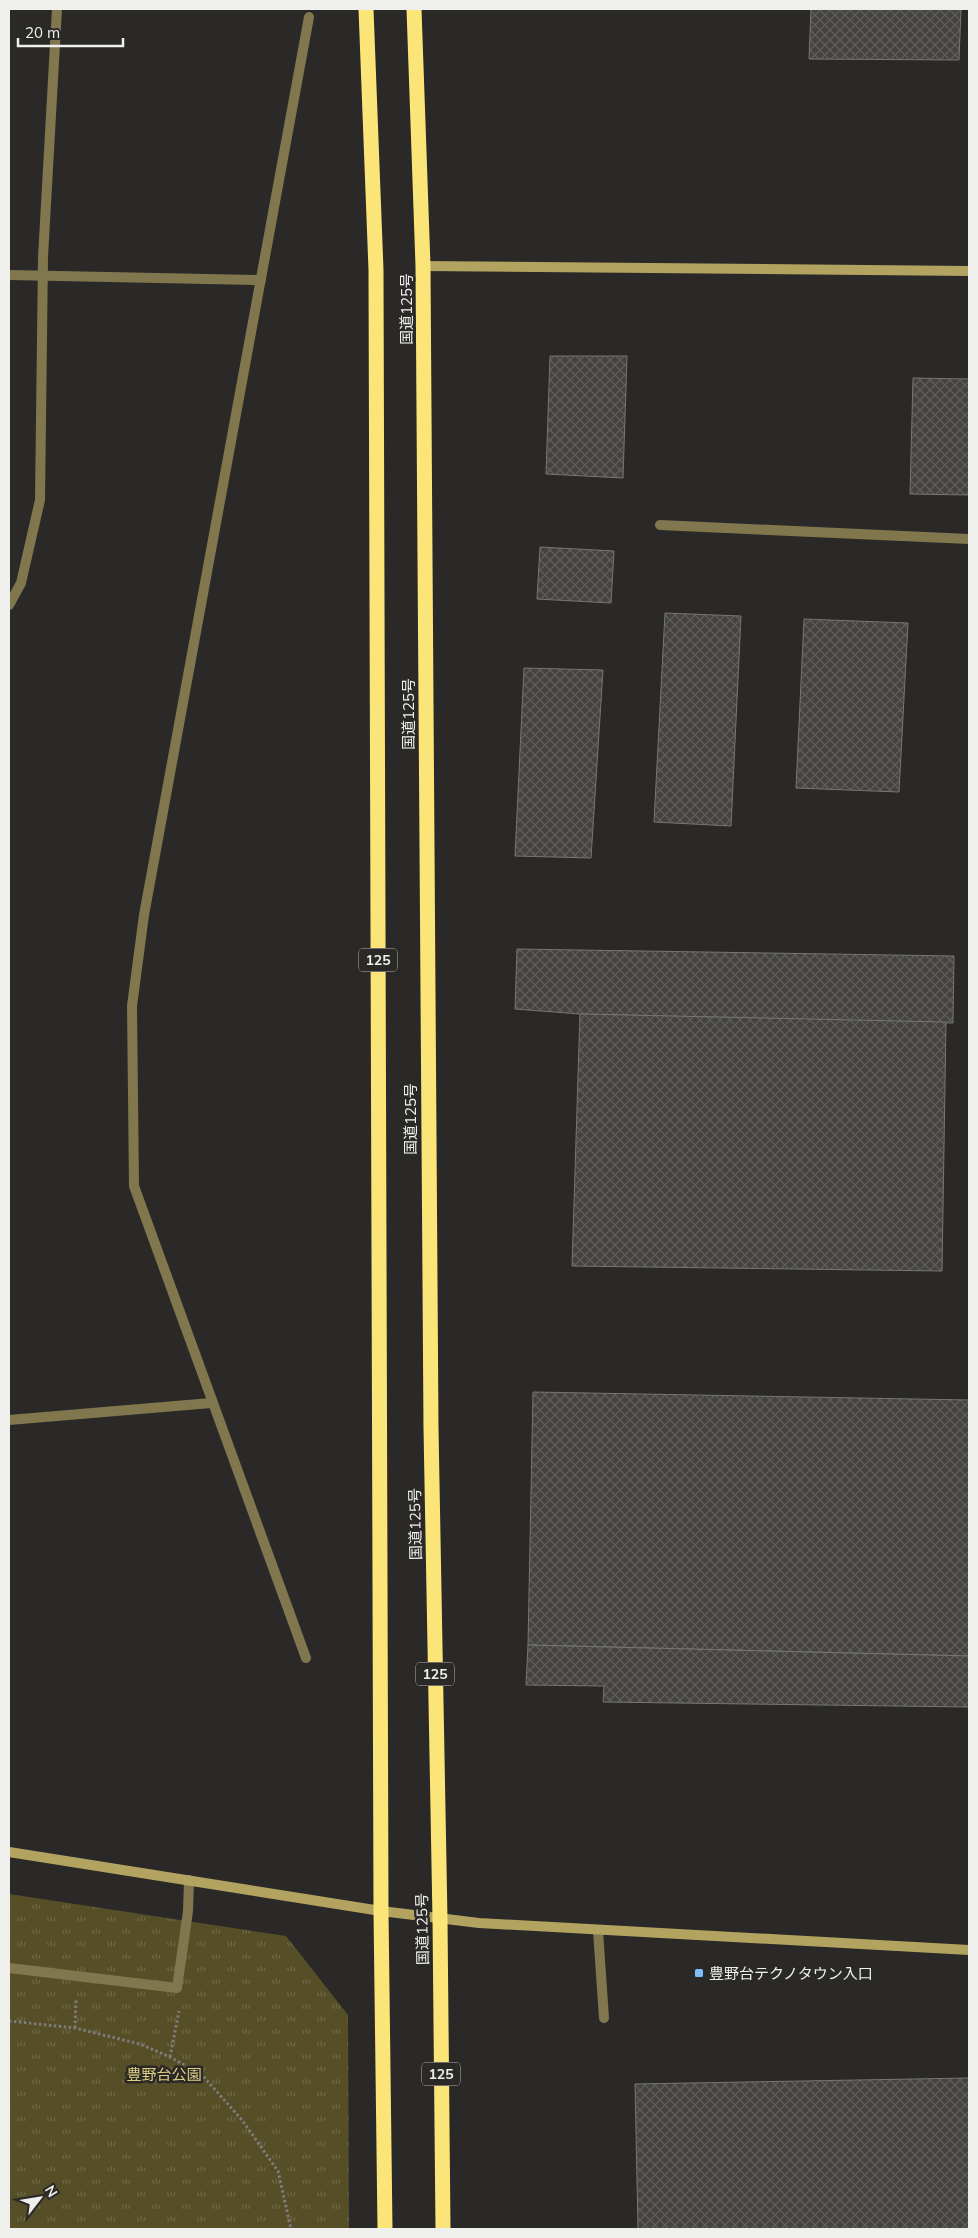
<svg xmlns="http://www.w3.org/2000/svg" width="978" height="2238" font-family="Mulish,'Noto Sans JP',sans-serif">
	<defs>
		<pattern id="park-tufts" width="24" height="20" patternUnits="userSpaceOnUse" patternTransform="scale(1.25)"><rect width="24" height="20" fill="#564e27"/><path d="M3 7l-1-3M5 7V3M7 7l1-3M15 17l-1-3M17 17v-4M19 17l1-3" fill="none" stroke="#6f6847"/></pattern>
		<pattern id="building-cross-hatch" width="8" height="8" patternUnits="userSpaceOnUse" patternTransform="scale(1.25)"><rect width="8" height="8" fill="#444340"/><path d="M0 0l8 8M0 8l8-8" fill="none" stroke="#5f5e5c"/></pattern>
	</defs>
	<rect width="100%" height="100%" fill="#2a2927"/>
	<polygon fill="url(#park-tufts)" points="9,1894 286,1936 348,2015 349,2229 9,2229"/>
	<g fill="url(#building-cross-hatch)" stroke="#777673">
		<polygon points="811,9 961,9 959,60 809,59"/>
		<polygon points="550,356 627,356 623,478 546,474"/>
		<polygon points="913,378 969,379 969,495 910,494"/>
		<polygon points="540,547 614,551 611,603 537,599"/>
		<polygon points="665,613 741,616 731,826 654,822"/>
		<polygon points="804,619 908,623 899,792 796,788"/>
		<polygon points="524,668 603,670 591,858 515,856"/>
		<polygon points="517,949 954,956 953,1023 580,1014 515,1009"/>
		<polygon points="580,1014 946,1022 942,1271 572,1266"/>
		<polygon points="533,1392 969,1400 969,1656 528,1645"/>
		<polygon points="528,1645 969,1656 969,1707 603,1702 604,1686 526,1685"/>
		<polygon points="969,2078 969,2229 638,2229 635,2084"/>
	</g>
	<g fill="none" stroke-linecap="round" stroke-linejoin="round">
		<g stroke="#7d7c7a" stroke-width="3" stroke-dasharray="2.5 2.5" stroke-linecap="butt">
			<polyline points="9,2021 75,2028 140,2044 170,2057 202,2075 242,2120 278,2171 291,2229"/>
			<polyline points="75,2028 76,1999"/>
			<polyline points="170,2057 179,2011"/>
		</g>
		<g stroke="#80774f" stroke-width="10">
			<polyline points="598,1931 604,2018"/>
			<polyline points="9,1968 177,1988 188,1911 189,1880"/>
		</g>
		<g stroke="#80774f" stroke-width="10">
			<polyline points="9,275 261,280"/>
			<polyline points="660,525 969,539"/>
			<polyline points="9,605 21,583 40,500 43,257 57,9"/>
			<polyline points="9,1420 211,1403"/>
			<polyline points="306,1658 134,1186 132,1006 144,915 309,17"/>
		</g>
		<g stroke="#b2a361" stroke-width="10">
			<polyline points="423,266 969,271"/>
			<polyline points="9,1852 381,1911 479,1923 969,1950"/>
		</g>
		<g stroke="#fbe579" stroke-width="15">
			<polyline points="366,9 376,270 381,1911 385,2229"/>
			<polyline points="414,9 423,266 431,1428 440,1919 443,2229"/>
		</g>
	</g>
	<rect fill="#7ebef9" stroke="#2a2927" stroke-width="2" x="694" y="1968" width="10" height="10" rx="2.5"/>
	<g text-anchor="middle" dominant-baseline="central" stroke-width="5" stroke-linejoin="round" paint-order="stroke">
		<g fill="#2a2927" stroke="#b4b4b2" stroke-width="1">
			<rect x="359" y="948.5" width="38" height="23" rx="4"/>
			<rect x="416" y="1662.5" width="38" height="23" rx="4"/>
			<rect x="422" y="2062.5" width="38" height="23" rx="4"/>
		</g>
		<g font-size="14" font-weight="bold" fill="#efefed">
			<text x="378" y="960">125</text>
			<text x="435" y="1674">125</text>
			<text x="441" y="2074">125</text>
		</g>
		<g font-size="15" fill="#efefed" stroke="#2a2927">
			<text transform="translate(406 309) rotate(-90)">国道125号</text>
			<text transform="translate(408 714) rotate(-90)">国道125号</text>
			<text transform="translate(410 1119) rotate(-90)">国道125号</text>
			<text transform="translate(415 1524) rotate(-91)">国道125号</text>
			<text transform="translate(422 1929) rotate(-91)">国道125号</text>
		</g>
		<g font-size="15" fill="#efefed" stroke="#2a2927" text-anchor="start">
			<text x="709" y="1973">豊野台テクノタウン入口</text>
		</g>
		<g font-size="15" fill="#dfcf81" stroke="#2a2927">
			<text x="164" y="2074">豊野台公園</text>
		</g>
	</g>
	<rect width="978" height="2238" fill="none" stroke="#efefed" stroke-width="20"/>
	<g transform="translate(40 2198) rotate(59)" stroke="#2a2927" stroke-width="4" paint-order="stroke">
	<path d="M0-4L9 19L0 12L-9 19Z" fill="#efefed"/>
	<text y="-8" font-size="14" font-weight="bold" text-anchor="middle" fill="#efefed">N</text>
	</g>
	<path d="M18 38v8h105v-8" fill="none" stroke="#efefed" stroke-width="2.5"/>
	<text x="25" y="38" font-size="15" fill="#efefed" stroke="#2a2927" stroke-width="4" paint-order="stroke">20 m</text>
</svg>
